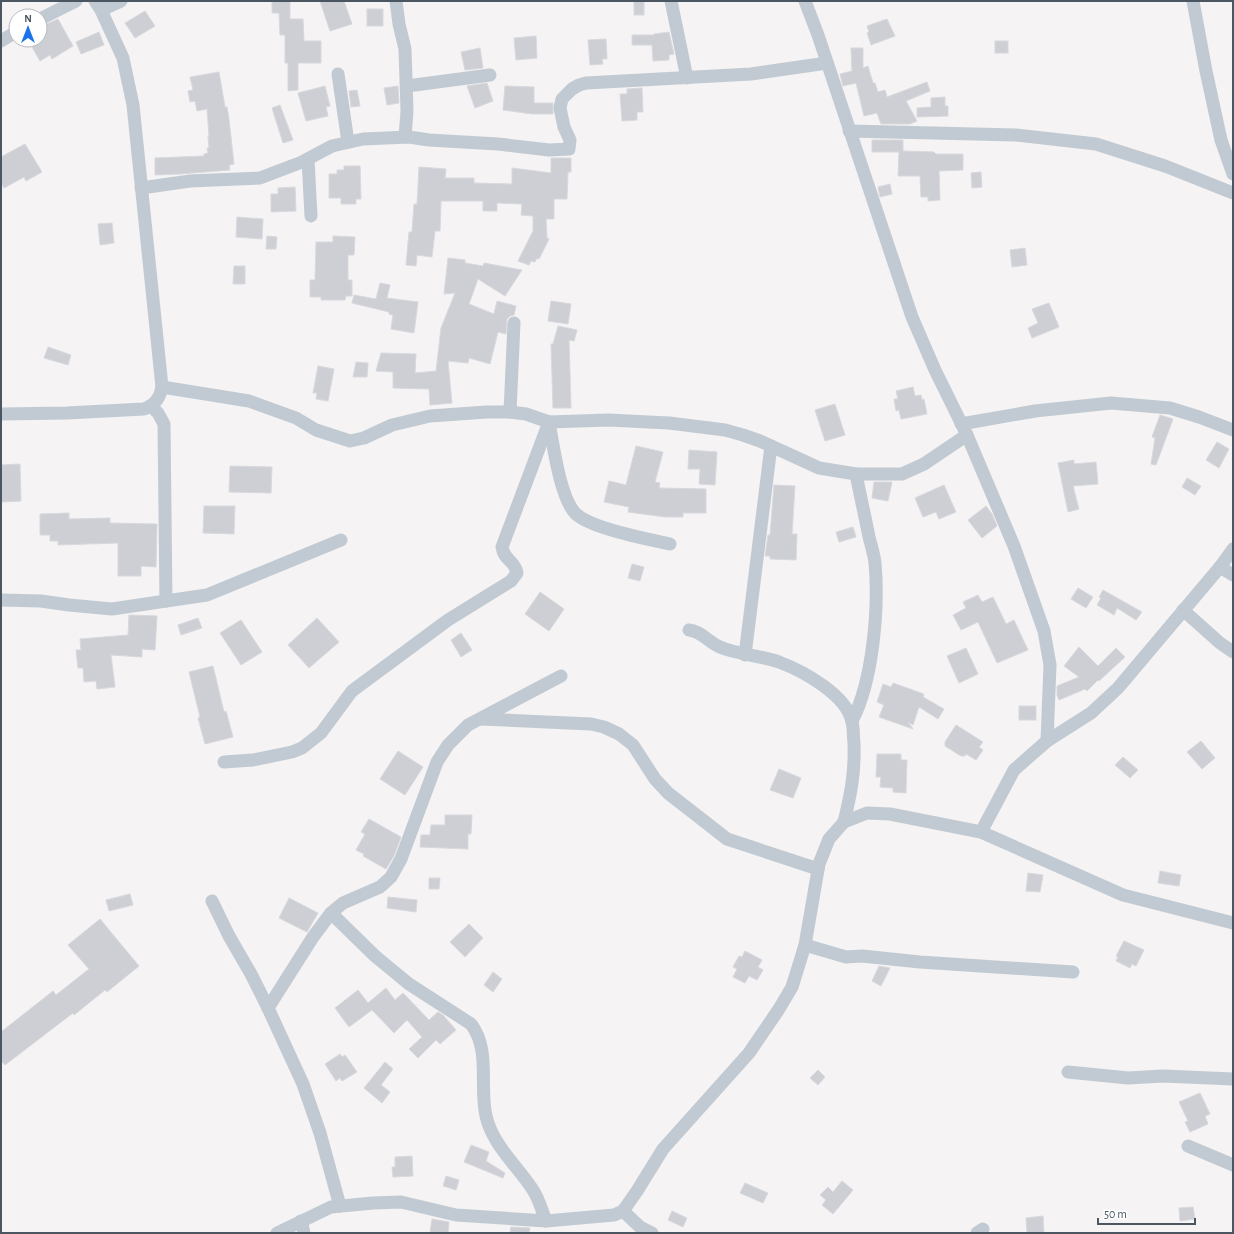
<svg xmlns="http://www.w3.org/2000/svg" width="1234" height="1234" font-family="'Alegreya Sans',sans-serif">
	<rect width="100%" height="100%" fill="#f5f3f3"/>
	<g fill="#cdcfd5" stroke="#d7d9de">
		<polygon points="272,1 290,1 290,19 303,19 304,41 321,41 321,63 298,63 298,90 288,91 288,63 285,63 285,35 280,35 279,13 272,13"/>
		<polygon points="320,1 344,1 352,24 330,31"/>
		<rect x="634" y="1" width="10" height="14"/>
		<rect x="367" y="9" width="16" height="17"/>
		<polygon points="145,11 155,26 135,38 125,23"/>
		<polygon points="58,19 73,46 52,59 50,55 40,61 28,40 40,40 40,27"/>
		<polygon points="887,19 895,36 871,45 867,33 869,32 867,26"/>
		<polygon points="99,32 104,45 81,54 76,42"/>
		<polygon points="669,32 674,54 669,55 669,60 653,61 652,45 632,45 632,35 654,35 654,34"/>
		<polygon points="536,36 537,58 516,60 514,38"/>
		<polygon points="606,39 607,59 602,59 603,64 590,65 588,40"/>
		<rect x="995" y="41" width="13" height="12"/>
		<polygon points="480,48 483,68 465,70 461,52"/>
		<polygon points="851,48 863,48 863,68 868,66 873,83 875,83 878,92 885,90 887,97 927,82 930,91 906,101 917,121 910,124 881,124 877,113 864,116 856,83 843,86 840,74 852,71"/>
		<polygon points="219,72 225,107 227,107 229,119 234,164 229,165 230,170 180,174 155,175 155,158 204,156 204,154 208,153 207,148 209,148 208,136 209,136 207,109 197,111 195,101 190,102 188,91 193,90 190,77"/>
		<polygon points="487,83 493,101 475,108 467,86"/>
		<polygon points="325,86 330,106 326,107 328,116 306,121 298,93"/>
		<polygon points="398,86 399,103 387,105 384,88"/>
		<polygon points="505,86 534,87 534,103 553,103 553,114 532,114 503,110"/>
		<polygon points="642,88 643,112 637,112 637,120 622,121 620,94 627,94 627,89"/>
		<polygon points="357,90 360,106 351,107 349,91"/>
		<polygon points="945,97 945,106 948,106 948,116 917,117 917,108 931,107 931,98"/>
		<polygon points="280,105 293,140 283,143 272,108"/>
		<polygon points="872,140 903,140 903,151 934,152 936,154 963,154 963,170 939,171 940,200 928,201 928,197 921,197 920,176 898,176 899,152 872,152"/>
		<polygon points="25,144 42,172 26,181 24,177 4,188 1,183 1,157"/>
		<polygon points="551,158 571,158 571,172 568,172 567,199 554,199 554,219 546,219 547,238 549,239 539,259 537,258 535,262 531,261 529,265 518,261 533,231 533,216 521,215 522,204 497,203 497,211 483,211 483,201 441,201 440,231 435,231 432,257 417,255 416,266 406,265 409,232 412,232 414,204 417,204 419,167 446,169 445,178 474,178 474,183 512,184 512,168 551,173"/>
		<polygon points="344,166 360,166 361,199 356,199 356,204 341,204 341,198 329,198 329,174 337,174 337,170 344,170"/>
		<polygon points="981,172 982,187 972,188 971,173"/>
		<polygon points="890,184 892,194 880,197 878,187"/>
		<polygon points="295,187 296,211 271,212 271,194 278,194 278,188"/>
		<polygon points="237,217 263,219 262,239 236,237"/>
		<polygon points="112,223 114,243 100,245 98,224"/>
		<polygon points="267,236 277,237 276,249 266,249"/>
		<polygon points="333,236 355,237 354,255 348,255 348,280 352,280 352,296 346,296 345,300 321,300 321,297 310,297 310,280 315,280 316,242 333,242"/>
		<polygon points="1025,248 1027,265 1012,267 1010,250"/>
		<polygon points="448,258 465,260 465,263 483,266 484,263 522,270 505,296 478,279 469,304 494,314 497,301 516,306 514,315 510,316 507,319 506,334 498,332 490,364 469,358 468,363 448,361 452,403 430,405 429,389 393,388 393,372 376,371 381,353 416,354 415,373 436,371 441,328 455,293 444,294"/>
		<polygon points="234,266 245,266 245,284 233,284"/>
		<polygon points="380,283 390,285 387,298 418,302 414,333 391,329 393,315 389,314 389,312 352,303 354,295 376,299"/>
		<polygon points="551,301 571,304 568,324 548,321"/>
		<polygon points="1049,303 1059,327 1032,338 1028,328 1038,323 1032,309"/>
		<polygon points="558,326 577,330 574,341 569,340 571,408 553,408 551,344 553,344"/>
		<polygon points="48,347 71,355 68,365 44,358"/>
		<polygon points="356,362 368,363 367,377 353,377"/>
		<polygon points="318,366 334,369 328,401 316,399 317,393 313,393"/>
		<polygon points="913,387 915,396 921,395 922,400 924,399 927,414 901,419 899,410 896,411 894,399 898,399 896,391"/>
		<polygon points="835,404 845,435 825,441 815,410"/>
		<polygon points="1160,415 1173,419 1156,465 1151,464 1155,438 1152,437"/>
		<polygon points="1217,442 1229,449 1219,468 1206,460"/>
		<polygon points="636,446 663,452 655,482 660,483 659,488 706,489 706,513 683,513 683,517 665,517 628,512 629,507 604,502 609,481 626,485"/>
		<polygon points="689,450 717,452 715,485 699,484 700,469 688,469"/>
		<polygon points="1074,460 1074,464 1096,462 1098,484 1073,486 1079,509 1068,512 1058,463"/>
		<polygon points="20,464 21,501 1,502 1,465"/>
		<polygon points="230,466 272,467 271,493 229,492"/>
		<polygon points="1187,478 1201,486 1195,495 1182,487"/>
		<polygon points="874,482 892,482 888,501 872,498"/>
		<polygon points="774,485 795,486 792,534 797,534 796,560 770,559 770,556 765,556 768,535 770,535"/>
		<polygon points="944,485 956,512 939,519 936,512 923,517 915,498"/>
		<polygon points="204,506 235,506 234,534 203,533"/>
		<polygon points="986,506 992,514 997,526 982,538 968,520"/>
		<polygon points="69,513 69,519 110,518 110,523 157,524 156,567 141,566 141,576 118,576 118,543 58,545 58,541 50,541 50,535 40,535 40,514"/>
		<polygon points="853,527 856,537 839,542 836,532"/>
		<polygon points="632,564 644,567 640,581 628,578"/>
		<polygon points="1078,588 1093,597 1086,608 1071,599"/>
		<polygon points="1103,590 1142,612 1136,620 1117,608 1114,615 1097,605 1101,598 1099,597"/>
		<polygon points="540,592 564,609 549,631 525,614"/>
		<polygon points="978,595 982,602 993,597 1006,624 1014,620 1028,650 997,663 978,622 961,630 953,615 966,608 963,602"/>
		<polygon points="129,615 157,616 155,650 142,649 142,657 111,655 115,687 97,689 96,681 84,682 83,668 78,668 76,650 81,650 80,639 128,635"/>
		<polygon points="198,618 202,628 181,635 178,625"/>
		<polygon points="317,618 339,642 309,668 288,645"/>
		<polygon points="241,620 262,652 241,665 220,633"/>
		<polygon points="461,633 472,650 461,657 451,640"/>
		<polygon points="1079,647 1098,666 1116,648 1125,657 1099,681 1098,680 1087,691 1085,689 1059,700 1057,695 1057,686 1079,677 1064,666"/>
		<polygon points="966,648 978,674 959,683 947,656"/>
		<polygon points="213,666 224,712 226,711 233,737 205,744 198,718 200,717 189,672"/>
		<polygon points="893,683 924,694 923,697 944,709 938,719 919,707 913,725 908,722 913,729 879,717 884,705 877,702 883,684 891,687"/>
		<rect x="1019" y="706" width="17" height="14"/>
		<polygon points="956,725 983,742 979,747 983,750 976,760 966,754 965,756 961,756 945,746 945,742"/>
		<polygon points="1201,741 1215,758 1202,769 1187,752"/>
		<polygon points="398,751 423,767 405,795 380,779"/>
		<polygon points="877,754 901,754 901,760 907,760 906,793 893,792 893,788 880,787 881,777 876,777"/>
		<polygon points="1123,757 1138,770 1130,778 1115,765"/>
		<polygon points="779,769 801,778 793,798 770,790"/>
		<polygon points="445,815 472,815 471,834 468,834 468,849 420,847 421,835 430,835 431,825 445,825"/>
		<polygon points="369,819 401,837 394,856 386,869 363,856 364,854 356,850 365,834 361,832"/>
		<polygon points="1160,871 1181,875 1179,886 1158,883"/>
		<polygon points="1028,873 1043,875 1040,892 1026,891"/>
		<polygon points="429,878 440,878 439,889 429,889"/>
		<polygon points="130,894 133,905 109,911 106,900"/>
		<polygon points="388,897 417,900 416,912 387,908"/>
		<polygon points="289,898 318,913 307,932 279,918"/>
		<polygon points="100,919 139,966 107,992 105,990 74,1015 73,1013 5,1065 1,1060 1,1032 53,991 56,995 89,969 68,945"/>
		<polygon points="469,924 483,938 465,957 450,942"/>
		<polygon points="1124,941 1144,950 1136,966 1132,964 1130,968 1116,961 1118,957 1116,956"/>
		<polygon points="745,951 762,960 758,967 763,970 757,980 749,976 745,983 733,977 737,969 733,967 739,956 742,957"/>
		<polygon points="879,966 890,968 881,986 872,981"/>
		<polygon points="493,972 502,979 493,992 484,985"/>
		<polygon points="386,988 395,1000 403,993 429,1020 438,1012 443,1015 456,1030 440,1044 436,1040 418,1058 409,1049 422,1037 407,1020 394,1033 372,1010 349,1027 335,1008 358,990 368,1003"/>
		<polygon points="340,1054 342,1057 345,1055 357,1072 342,1081 340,1078 336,1081 325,1064"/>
		<polygon points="385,1062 393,1069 381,1085 390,1092 382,1103 364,1088"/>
		<polygon points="818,1070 825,1077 818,1085 810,1078"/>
		<polygon points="1200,1093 1210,1114 1205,1116 1208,1124 1190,1132 1185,1122 1188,1121 1179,1102"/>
		<polygon points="471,1145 489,1152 486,1161 505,1173 503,1178 464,1162"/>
		<polygon points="412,1156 413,1176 393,1177 392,1167 395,1167 395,1157"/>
		<polygon points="446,1176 459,1180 456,1190 443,1186"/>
		<polygon points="842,1181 853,1190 833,1214 822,1205 826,1200 820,1195 828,1187 833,1192"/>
		<polygon points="745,1183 768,1193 763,1203 740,1193"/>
		<polygon points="1193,1207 1195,1219 1180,1221 1179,1208"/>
		<polygon points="672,1211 687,1218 683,1227 668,1220"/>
		<polygon points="1043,1216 1044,1233 1027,1233 1026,1218"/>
		<polygon points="432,1219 449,1222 448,1233 430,1233"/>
		<polygon points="511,1227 530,1228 529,1233 510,1232"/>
	</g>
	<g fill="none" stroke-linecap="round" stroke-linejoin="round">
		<g stroke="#c1cad2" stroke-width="13">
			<polyline points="396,1 399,24 405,49 407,111 405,137"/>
			<polyline points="671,1 687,78"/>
			<polyline points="805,1 818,35 912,317 935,370 967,435 1014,546 1044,631 1050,665 1047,741"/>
			<polyline points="1193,1 1206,71 1221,140 1233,174"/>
			<polyline points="101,10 121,1"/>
			<polyline points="40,19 76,1"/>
			<polyline points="1,41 16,32"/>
			<polyline points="338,74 348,142"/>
			<polyline points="407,86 490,75"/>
			<polyline points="849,131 1016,135 1096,144 1165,166 1233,193"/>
			<polyline points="308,159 311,216"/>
			<polyline points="141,188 190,181 260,178 302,162 332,146 363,139 409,137 429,140 498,144 549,150 569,149 570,140 564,127 560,108 562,99 572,89 579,85 586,83 751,74 827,63"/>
			<polyline points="162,387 249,401 296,418 316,430 350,441 364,438 392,425 430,416 487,412 510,412 526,414 549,422 608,420 669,423 725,430 743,435 760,441 819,468 856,474 902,474 924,464 967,435"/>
			<polyline points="510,412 514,323"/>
			<path d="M1,414L67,413L144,409C155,405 160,398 162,387L133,105L123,58L101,10L95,1"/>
			<path d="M549,422C553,444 560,497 575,513C589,528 648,539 670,544"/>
			<polyline points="961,424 1035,411 1111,403 1170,408 1199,417 1233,430"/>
			<polyline points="1220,567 1233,575"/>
			<polyline points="1,600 41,601 69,605 112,609 166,601 164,424 158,413 151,406"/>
			<polyline points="166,601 207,595 341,540"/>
			<polyline points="1183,610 1220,643 1233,652"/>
			<path d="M689,630C698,631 703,636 710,641C716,646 724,649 732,651C748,655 764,657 779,662C803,671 847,695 852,722C854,729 853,737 854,743C855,773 851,793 844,822"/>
			<polyline points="745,655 771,446"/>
			<polyline points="481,719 591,724 604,727 619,734 633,745 655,779 668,793 727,839 818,869"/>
			<path d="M852,721C873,681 879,608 875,563C874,554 871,545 869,537C865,516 860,495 856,474"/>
			<path d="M224,762L253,760L292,752L302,748L321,733L352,691L448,620L511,581L517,573C515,560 504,561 502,547L549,422"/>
			<polyline points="981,832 1014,770 1047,741 1091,713 1118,688 1220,567 1233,549"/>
			<polyline points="212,901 229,936 251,974 268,1008 303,1084 320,1133 340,1206"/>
			<path d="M331,913L375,956L409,984L471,1024C491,1050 479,1086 486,1116C493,1146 517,1165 533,1190C539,1199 542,1211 546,1221"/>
			<polyline points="805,945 846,957 862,956 920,962 1073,972"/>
			<polyline points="268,1008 313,937 331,913 343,903 380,887 391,877 401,859 437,762 448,745 468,725 561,676"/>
			<polyline points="1068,1072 1128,1078 1163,1076 1233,1079"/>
			<polyline points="1188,1146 1233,1165"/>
			<polyline points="623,1211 640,1227 652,1233"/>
			<polyline points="301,1221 304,1233"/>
			<polyline points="277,1233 331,1207 373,1203 401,1202 456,1215 546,1221 614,1215 623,1211 637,1191 663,1149 749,1053 779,1009 792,987 805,945 819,864 829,839 844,822 867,813 890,814 981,832 1123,895 1233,923"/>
			<polyline points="977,1233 983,1229"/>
		</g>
	</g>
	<rect width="1234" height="1234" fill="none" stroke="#4a5661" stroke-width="4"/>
	<g transform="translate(28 28)"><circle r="19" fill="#ffffff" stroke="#b7bbc0"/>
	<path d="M0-3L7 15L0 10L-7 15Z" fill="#1a73e8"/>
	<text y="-6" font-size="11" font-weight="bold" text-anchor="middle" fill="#4a5661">N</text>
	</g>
	<path d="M1098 1218v6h97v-6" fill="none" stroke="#4a5661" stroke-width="2"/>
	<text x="1104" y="1218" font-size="12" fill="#4a5661" stroke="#ffffff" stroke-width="3" paint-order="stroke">50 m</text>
</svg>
